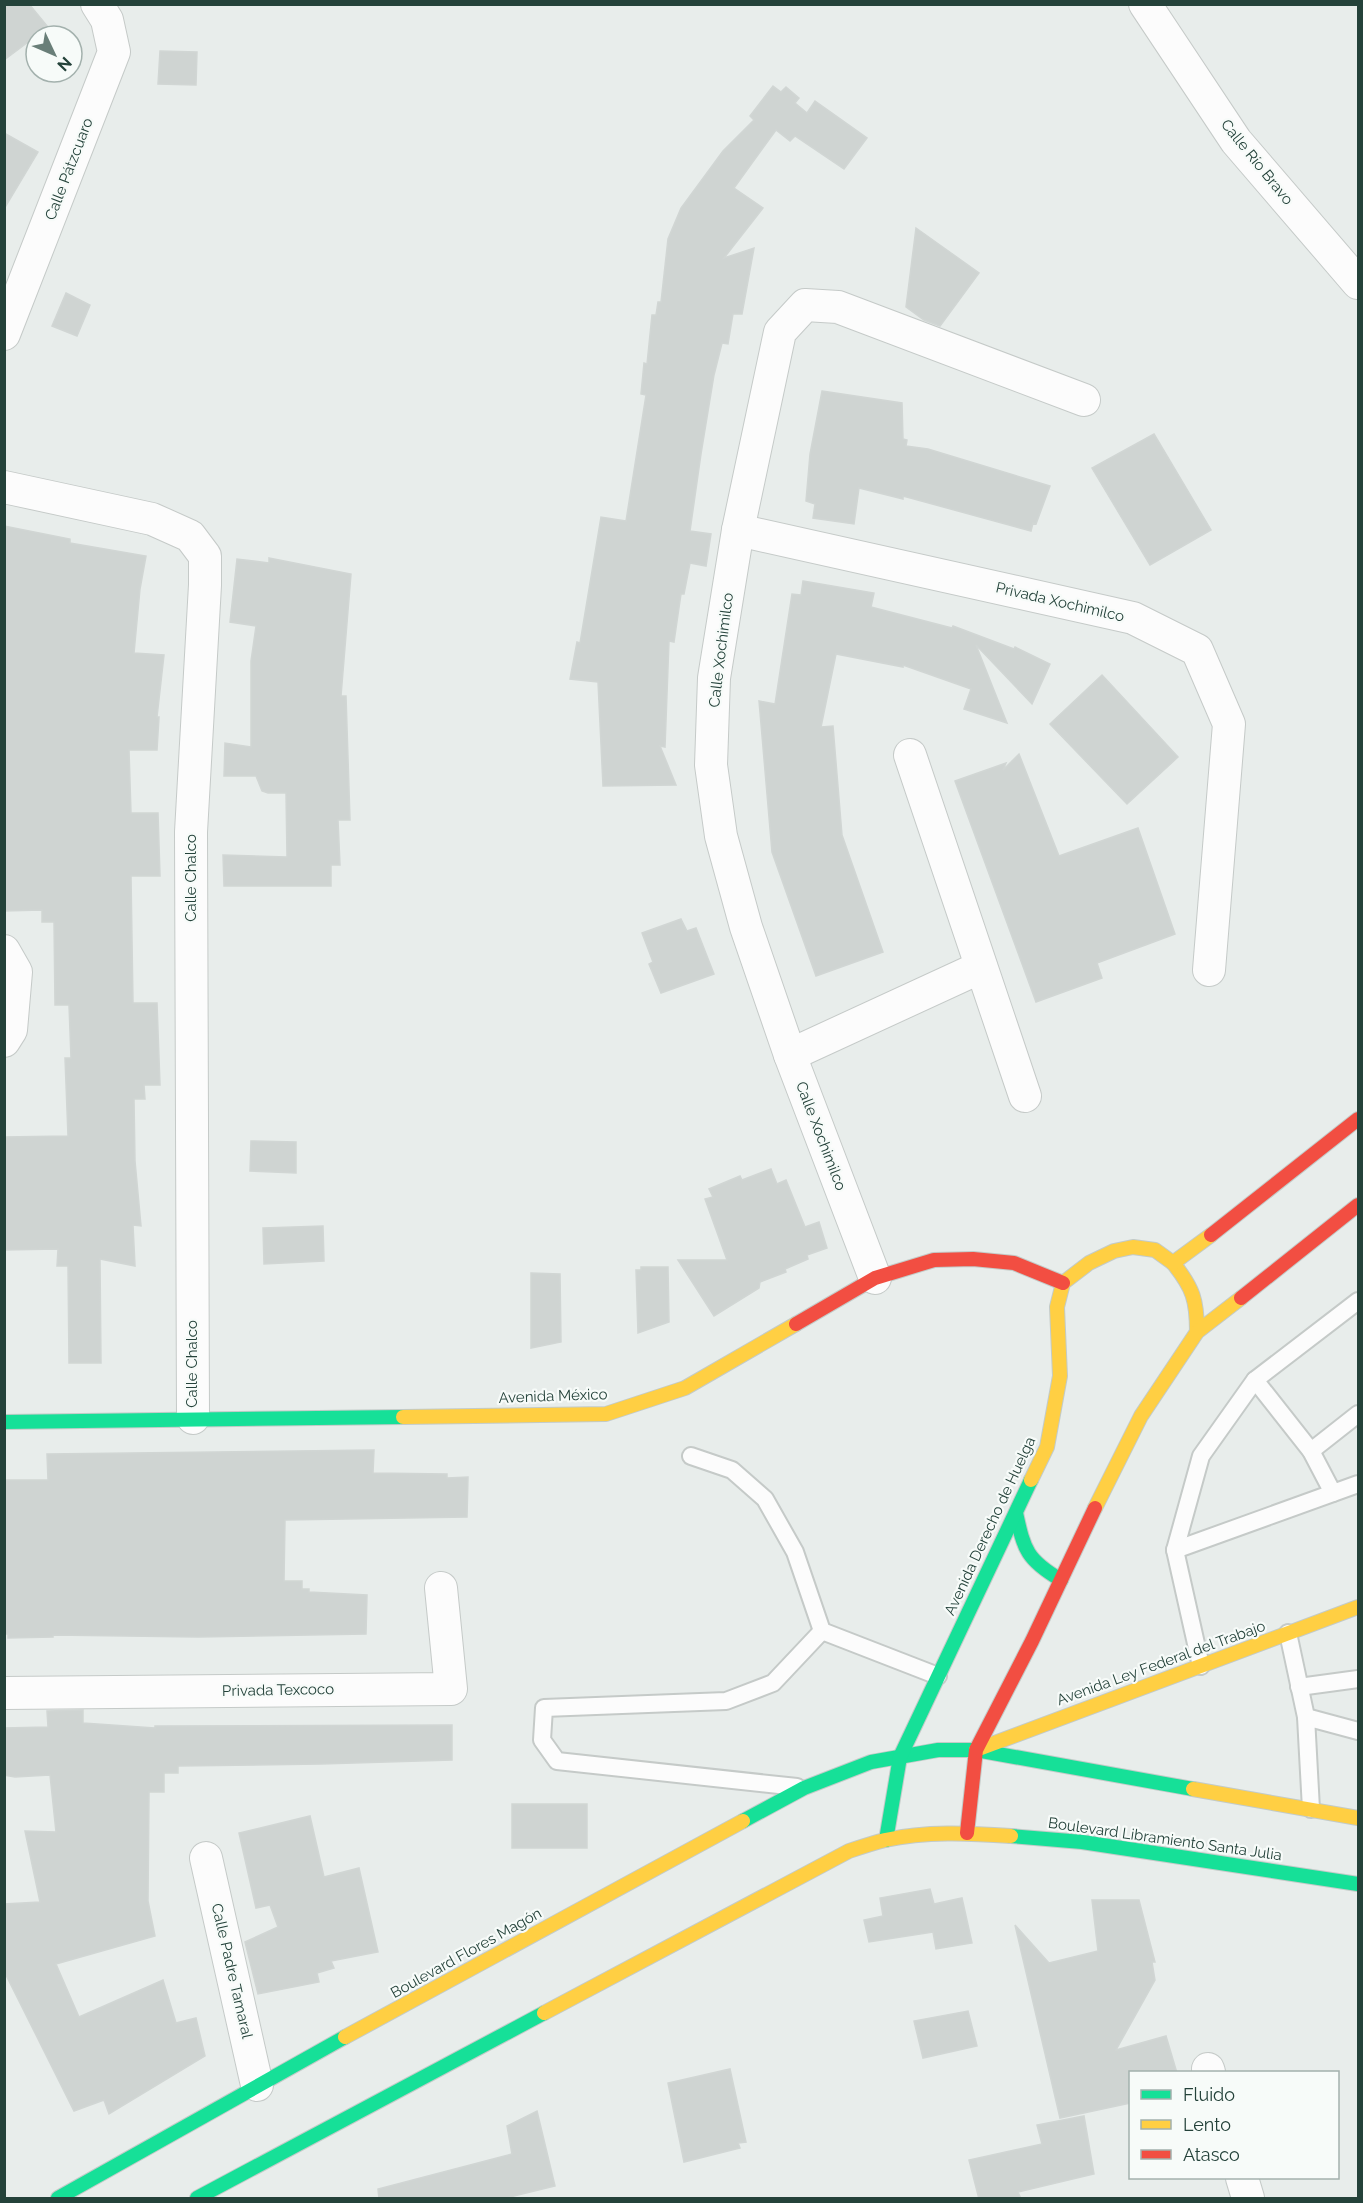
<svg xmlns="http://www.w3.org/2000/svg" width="1363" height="2203" font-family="Raleway,sans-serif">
	<rect width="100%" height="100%" fill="#e8edeb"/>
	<g fill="#cfd4d2" stroke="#d1d6d4" stroke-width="1.5">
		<polygon points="4,4 29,4 48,27 4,60"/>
		<polygon points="160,51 197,52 196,85 158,84"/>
		<polygon points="773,86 781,92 786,87 799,98 795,103 807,113 815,101 867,138 844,169 795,136 790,141 776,130 734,188 763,208 724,258 754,248 742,314 733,314 728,344 722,343 714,375 701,454 690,531 711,534 706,566 690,563 684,594 681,594 674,642 669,641 665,747 660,746 676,785 603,786 598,682 570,679 577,642 580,643 601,517 626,521 646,395 641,394 644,363 647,364 652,315 656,315 658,302 661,302 668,239 681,208 723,151 754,120 750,116"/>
		<polygon points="4,133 38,152 4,209"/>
		<polygon points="916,228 979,273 940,326 924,320 906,307"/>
		<polygon points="66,293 90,305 77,336 52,326"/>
		<polygon points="822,391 902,403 903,439 907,440 906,446 928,449 1050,486 1036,524 1033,523 1031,531 903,496 903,499 859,488 854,524 813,518 815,504 806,501 810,454"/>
		<polygon points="1154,434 1211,530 1150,565 1092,468"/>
		<polygon points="4,526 70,539 70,543 146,556 140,589 134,653 164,655 157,717 159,717 157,750 129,750 131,813 158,813 160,876 131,876 133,1003 157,1003 160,1085 144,1085 145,1099 134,1099 135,1161 141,1226 133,1225 135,1266 100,1259 101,1363 69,1363 68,1266 57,1266 58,1249 4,1250 4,1137 68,1136 65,1058 71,1058 69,1005 55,1005 54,922 42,922 42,910 4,911"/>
		<polygon points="269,558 351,574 341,696 346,696 350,820 338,820 340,865 331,865 331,886 224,886 223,855 287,857 286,793 268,793 262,791 256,776 224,776 225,743 251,747 251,661 256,626 230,622 237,559 269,563"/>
		<polygon points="803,581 874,593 871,607 952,628 953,626 1014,649 1015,647 1050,664 1032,704 976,645 1007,723 964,709 971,689 903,665 903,667 836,654 821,727 833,726 842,835 883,952 816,976 772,852 759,701 775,704 792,594 801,595"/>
		<polygon points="1102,675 1178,757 1127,804 1050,724"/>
		<polygon points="1019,754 1059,856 1138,828 1175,934 1097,963 1102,978 1036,1002 955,781 1006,763 1003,770"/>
		<polygon points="681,919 687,931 696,928 714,974 661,993 649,964 653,962 642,933"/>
		<polygon points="251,1141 296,1142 296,1173 250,1171"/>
		<polygon points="771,1169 777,1184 786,1180 805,1227 819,1222 827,1248 807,1255 808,1259 785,1269 786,1272 760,1282 759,1288 714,1316 678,1260 727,1260 705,1199 713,1197 709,1189 740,1176 742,1180"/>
		<polygon points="323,1226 324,1261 264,1264 263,1228"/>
		<polygon points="641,1267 668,1267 669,1322 638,1333 636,1270 641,1270"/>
		<polygon points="531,1273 560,1274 561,1342 531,1348"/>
		<polygon points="374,1450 373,1473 447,1474 447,1478 468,1477 467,1517 285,1520 284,1581 302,1581 302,1589 309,1589 309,1592 367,1595 366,1634 198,1637 53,1635 53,1637 8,1638 8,1634 4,1634 4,1480 48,1480 47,1454"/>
		<polygon points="83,1710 83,1723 155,1728 155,1726 452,1725 452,1760 321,1764 178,1766 178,1773 164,1773 164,1792 149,1792 148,1901 155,1936 56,1964 79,2017 163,1980 176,2023 196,2018 205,2056 109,2114 104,2100 74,2111 4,1971 4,1904 40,1902 25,1831 56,1832 50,1775 15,1777 4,1775 4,1728 48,1727 47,1711"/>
		<rect x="512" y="1804" width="75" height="44"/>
		<polygon points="310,1816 324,1877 359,1868 378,1952 331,1961 334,1968 317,1973 319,1982 258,1994 245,1942 278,1927 270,1905 256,1908 239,1833"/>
		<polygon points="930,1889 934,1904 962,1898 972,1943 936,1949 933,1932 869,1942 864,1920 883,1916 880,1898"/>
		<polygon points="1092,1900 1139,1900 1155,1962 1152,1962 1155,1980 1116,2050 1166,2036 1177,2073 1131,2073 1131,2103 1060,2118 1015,1925 1049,1963 1098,1951"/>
		<polygon points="968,2011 977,2046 923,2058 914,2021"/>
		<polygon points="730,2069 746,2142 738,2143 740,2148 684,2162 668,2083"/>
		<polygon points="537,2111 555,2186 502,2199 379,2199 378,2189 512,2154 507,2126"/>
		<polygon points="1084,2116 1094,2174 1018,2192 1021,2199 979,2199 969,2160 1042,2144 1037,2125"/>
	</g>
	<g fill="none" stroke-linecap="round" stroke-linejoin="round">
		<g stroke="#c5cac8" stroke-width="20">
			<g id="lane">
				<polyline points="1255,1380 1311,1451 1333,1493"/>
				<polyline points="1311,1451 1358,1414"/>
				<polyline points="691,1456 732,1470 765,1499 795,1552 822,1631 938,1676"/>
				<polyline points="1175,1550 1358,1484"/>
				<polyline points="1288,1633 1306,1717"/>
				<polyline points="1201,1666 1175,1550 1201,1456 1255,1380 1358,1301"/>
				<polyline points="1299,1687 1358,1679"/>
				<polyline points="797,1787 557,1761 542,1740 544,1708 726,1701 773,1683 822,1631"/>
				<polyline points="1311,1809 1306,1717 1358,1731"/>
			</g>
		</g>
		<g stroke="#c5cac8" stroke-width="34">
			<g id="street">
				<polyline points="1145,4 1236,141 1358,283"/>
				<polyline points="4,334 114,52 107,20 97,4"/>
				<polyline points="4,487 152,519 190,536 205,556 205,585 191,832 193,1418"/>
				<polyline points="738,530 1133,618 1197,650 1229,724 1209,970"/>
				<polyline points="910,755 1025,1096"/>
				<polyline points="4,951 16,972 11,1030 4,1041"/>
				<polyline points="790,1055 981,967"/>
				<polyline points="875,1278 790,1055 746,927 721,836 711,765 714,678 738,530 780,332 805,305 838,307 1084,400"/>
				<polyline points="4,1693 451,1689 441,1588"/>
				<polyline points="206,1858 257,2085"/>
				<polyline points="1208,2069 1209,2072"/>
				<polyline points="1242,2178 1248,2198"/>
			</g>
		</g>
		<g stroke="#c3cbc8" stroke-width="16">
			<g id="fast">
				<polyline points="4,1422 403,1417"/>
				<path d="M1016,1513C1024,1550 1027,1560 1061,1580"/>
				<polyline points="743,1821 804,1788 871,1762 938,1750 976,1750 1193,1789"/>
				<polyline points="1011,1836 1082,1842 1358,1884"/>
				<polyline points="886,1840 900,1757 1031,1480"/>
				<polyline points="58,2198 345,2037"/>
				<polyline points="197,2198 544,2013"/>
			</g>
		</g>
		<g stroke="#c3cbc8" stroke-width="16">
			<g id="slow">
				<path d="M1173,1263C1193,1288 1197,1300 1197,1332"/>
				<polyline points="403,1417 606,1414 685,1388 796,1324"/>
				<polyline points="1031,1480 1047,1447 1060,1376 1057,1307 1063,1283 1089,1263 1114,1251 1133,1247 1155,1250 1173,1263 1211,1235"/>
				<polyline points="1095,1508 1141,1416 1197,1332 1241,1298"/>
				<polyline points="976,1750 1358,1607"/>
				<polyline points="1193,1789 1358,1818"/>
				<path d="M544,2013L849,1851C861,1847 873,1843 885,1840C926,1831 969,1833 1011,1836"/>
				<polyline points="345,2037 743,1821"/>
			</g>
		</g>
		<g stroke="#c3cbc8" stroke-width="16">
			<g id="jam">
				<polyline points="1211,1235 1358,1119"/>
				<polyline points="1241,1298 1358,1205"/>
				<polyline points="796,1324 875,1278 934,1260 973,1259 1014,1263 1063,1283"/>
				<polyline points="967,1833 976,1750 1032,1641 1095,1508"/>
			</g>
		</g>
		<use href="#lane" stroke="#fcfcfc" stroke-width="16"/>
		<use href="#street" stroke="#fcfcfc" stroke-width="32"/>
		<use href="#fast" stroke="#16e098" stroke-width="14"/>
		<use href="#slow" stroke="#ffcf43" stroke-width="14"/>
		<use href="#jam" stroke="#f24e42" stroke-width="14"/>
	</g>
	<g text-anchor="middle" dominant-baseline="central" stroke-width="4.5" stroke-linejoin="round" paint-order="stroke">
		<g font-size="15" fill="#24423a" stroke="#f7fbf9">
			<text transform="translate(1257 162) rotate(51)">Calle Río Bravo</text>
			<text transform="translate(69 169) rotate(-69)">Calle Pátzcuaro</text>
			<text transform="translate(1060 602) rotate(13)">Privada Xochimilco</text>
			<text transform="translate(721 650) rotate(-83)">Calle Xochimilco</text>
			<text transform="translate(191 878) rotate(-90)">Calle Chalco</text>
			<text transform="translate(821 1136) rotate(69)">Calle Xochimilco</text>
			<text transform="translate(192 1364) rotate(-90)">Calle Chalco</text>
			<text transform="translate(553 1396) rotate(-2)">Avenida México</text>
			<text transform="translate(990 1526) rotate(-65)">Avenida Derecho de Huelga</text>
			<text transform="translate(1161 1663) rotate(-20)">Avenida Ley Federal del Trabajo</text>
			<text transform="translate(278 1690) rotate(-1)">Privada Texcoco</text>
			<text transform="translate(1165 1839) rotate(8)">Boulevard Libramiento Santa Julia</text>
			<text transform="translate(466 1953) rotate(-29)">Boulevard Flores Magón</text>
			<text transform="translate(232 1971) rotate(77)">Calle Padre Tamaral</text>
		</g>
	</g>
	<rect width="1363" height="2203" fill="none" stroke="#24423a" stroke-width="12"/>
	<rect x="1129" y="2071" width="210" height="108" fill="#f7fbf9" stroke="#a3b1ad" stroke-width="1.5"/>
	<rect x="1141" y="2090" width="30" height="9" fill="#16e098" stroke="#a3b1ad" stroke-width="1.5"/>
	<text x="1183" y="2101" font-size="18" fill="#24423a">Fluido</text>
	<rect x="1141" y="2120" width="30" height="9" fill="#ffcf43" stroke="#a3b1ad" stroke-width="1.5"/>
	<text x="1183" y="2131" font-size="18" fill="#24423a">Lento</text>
	<rect x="1141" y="2150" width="30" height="9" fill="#f24e42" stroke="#a3b1ad" stroke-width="1.5"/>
	<text x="1183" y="2161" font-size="18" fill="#24423a">Atasco</text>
	<g transform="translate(54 54) rotate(134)"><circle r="28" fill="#f7fbf9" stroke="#a3b1ad" stroke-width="1.5"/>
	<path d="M0-4.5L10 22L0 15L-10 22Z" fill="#697e78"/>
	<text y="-9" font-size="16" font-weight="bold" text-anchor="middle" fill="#24423a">N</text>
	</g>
</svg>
